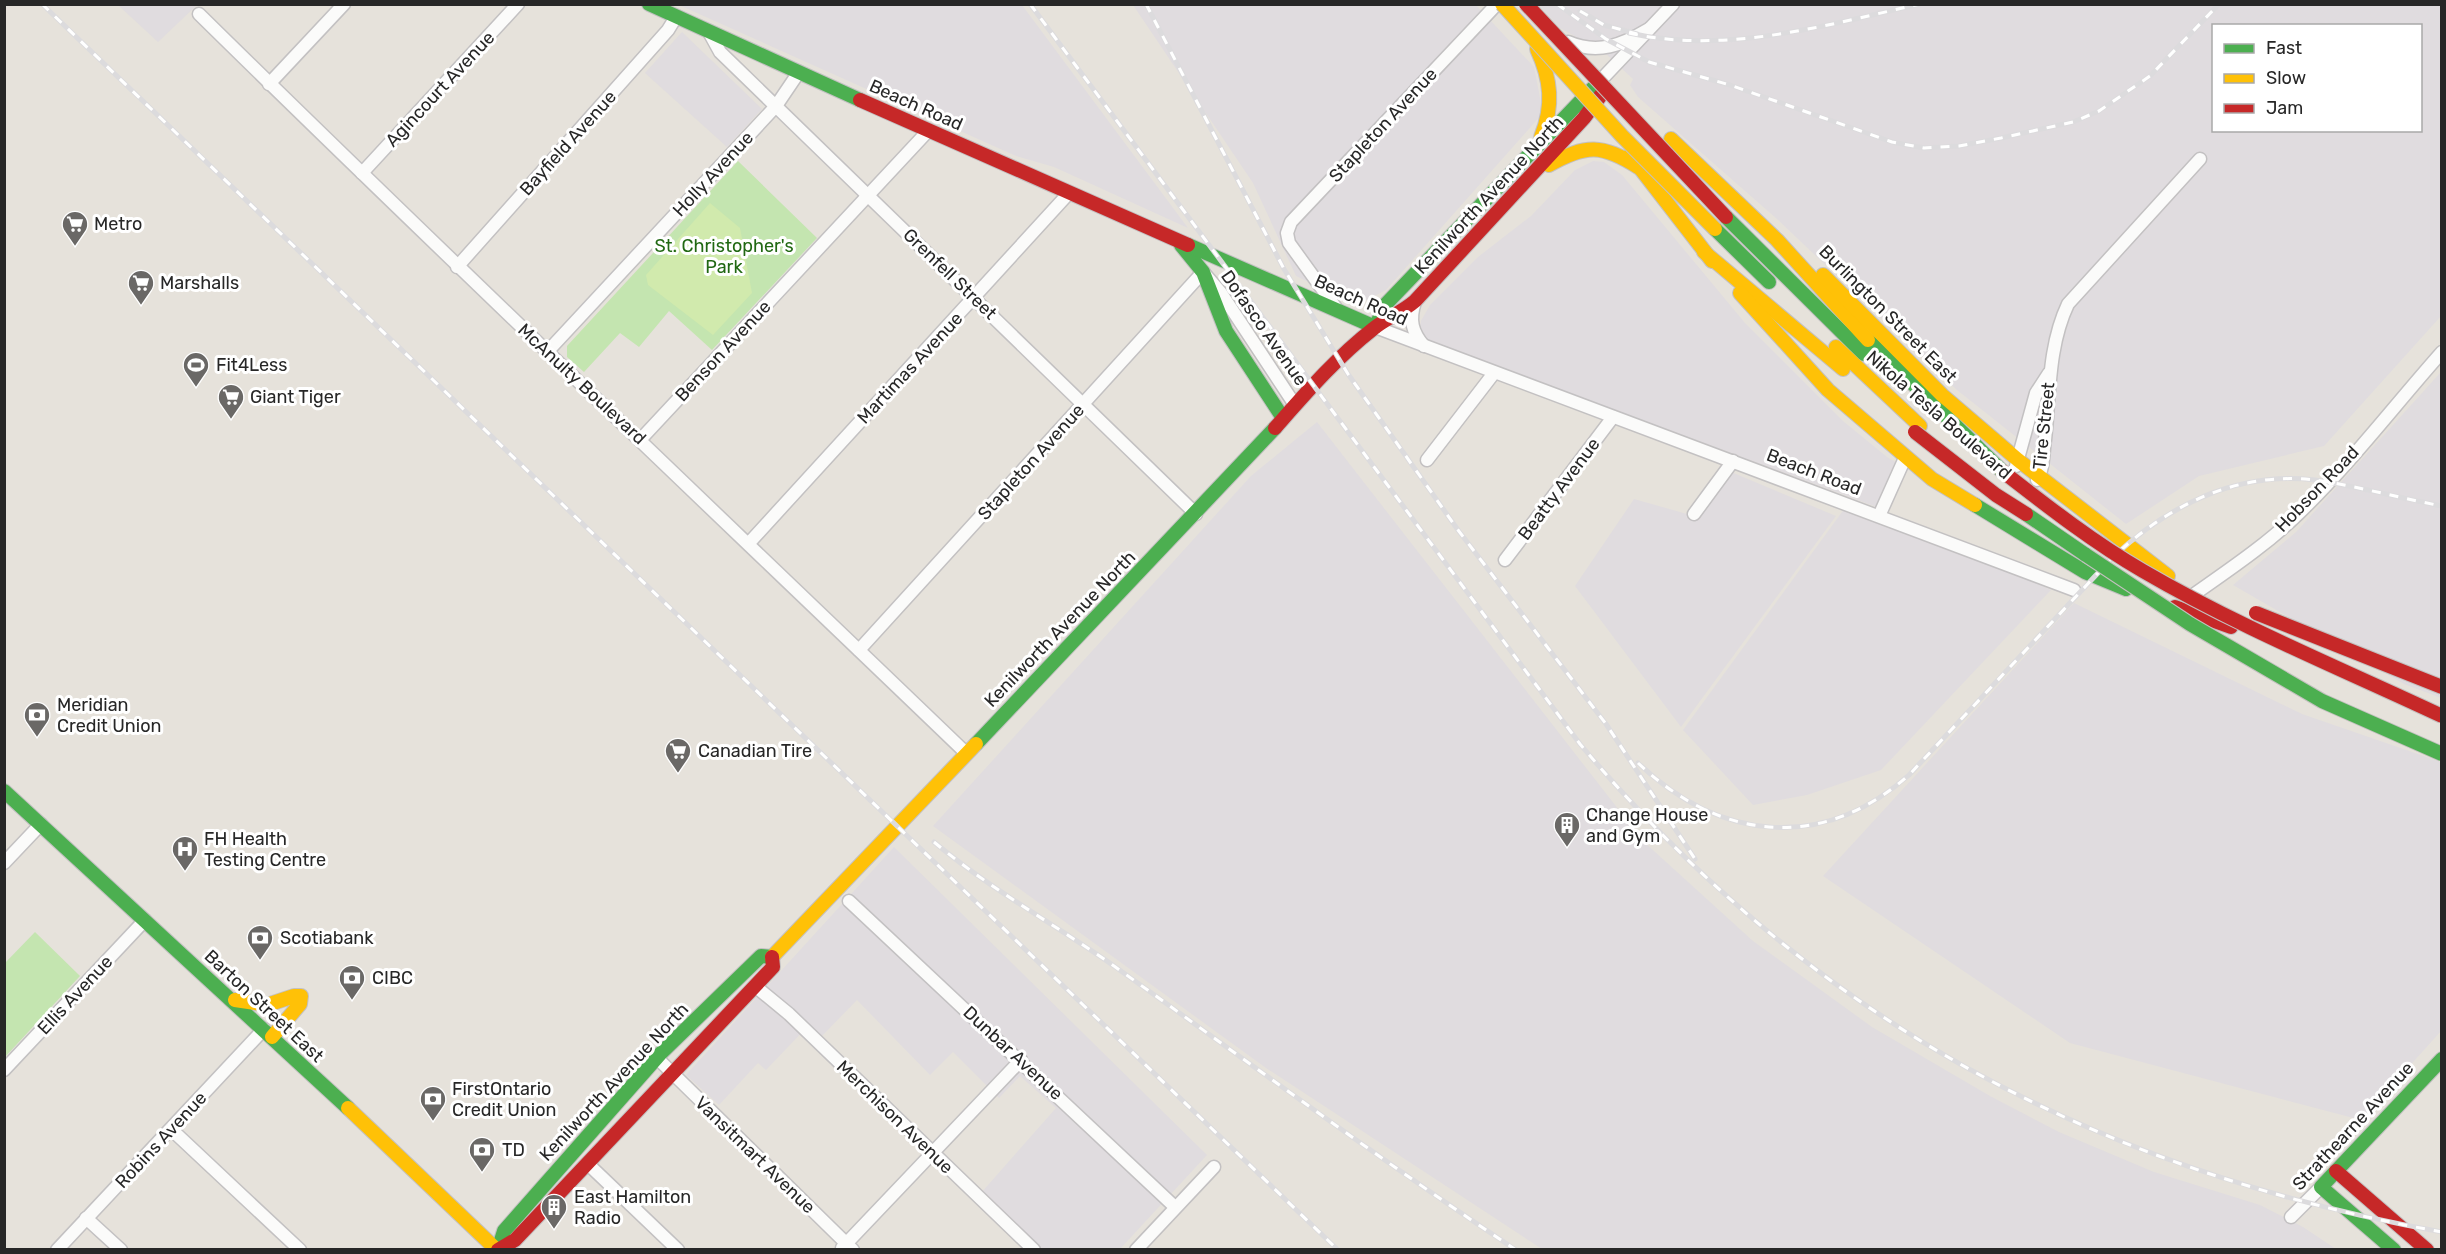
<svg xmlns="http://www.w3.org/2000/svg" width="2446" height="1254" font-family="Rubik,sans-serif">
	<rect width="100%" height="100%" fill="#e6e2db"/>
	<g fill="#e0dcdf" fill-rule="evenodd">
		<polygon points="118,5 197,5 158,42"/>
		<polygon points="679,5 1022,5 1188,228 1054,167 1016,156"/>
		<polygon points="1133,5 1476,5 1534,67 1543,113 1386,290 1357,305 1296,276 1253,183"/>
		<path d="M1539,5H2441V316L2324,446L2199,476L2126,524L1957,390L1777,219L1638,97L1630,85L1633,79L1593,42L1580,39L1560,28ZM2214,26H2420V130H2214Z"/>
		<polygon points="682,32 762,109 727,147 645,73"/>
		<polygon points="1593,161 1604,162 1622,175 1745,323 1843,421 1887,457 1906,468 1882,509 1533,380 1425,339 1419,333 1421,321 1430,305 1478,257 1531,216 1575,170"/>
		<polygon points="2441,372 2441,698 2404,684 2233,585 2296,532"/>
		<polygon points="1317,422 1643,841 1753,941 1872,1027 1990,1096 2059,1132 2154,1172 2260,1205 2303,1227 2336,1249 1542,1249 1266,1068 933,826 1251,476"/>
		<polygon points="1724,469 1836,516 1681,727 1575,586 1634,499 1687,514"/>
		<polygon points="1850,501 1888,515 2051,590 1881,770 1807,795 1753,805 1683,730"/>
		<polygon points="2074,603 2302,714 2441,762 2441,1031 2361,1120 2070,1043 1823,876"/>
		<polygon points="894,847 1207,1155 1120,1249 1043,1249 981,1193 1056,1108 1020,1076 999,1098 953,1052 930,1075 857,1000 821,1037 809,1025 766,1070 758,1063 719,1105 686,1075"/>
	</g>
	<g fill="#c4e5b0">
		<polygon points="738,161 817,238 712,350 669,311 639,347 620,333 584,372 567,357 567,346"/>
		<polygon points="35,932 80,976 5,1057 5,963"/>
	</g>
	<polygon fill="#d1eaad" points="710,203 740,228 752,293 713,335 648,285 646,275"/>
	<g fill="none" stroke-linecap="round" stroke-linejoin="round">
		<g stroke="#c3c1c2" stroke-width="15">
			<g id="street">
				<path d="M199,14C452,263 710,507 966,753"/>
				<polyline points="709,32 720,52 1196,514"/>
				<path d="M1568,42C1598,55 1622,45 1649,29"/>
				<polyline points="1600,81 1673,4"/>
				<polyline points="269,84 344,4"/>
				<polyline points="362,173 518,4"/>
				<polyline points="457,267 668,30 676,17"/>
				<path d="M1415,302C1409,320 1412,332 1424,346"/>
				<polyline points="1336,308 1289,243 1287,233 1291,222 1497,4"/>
				<polyline points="1375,327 2074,590"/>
				<polyline points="548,351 776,106 799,72"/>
				<polyline points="640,440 928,131"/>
				<polyline points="1427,460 1494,373"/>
				<polyline points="2016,466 2036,393 2049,373"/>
				<path d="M2037,480C2044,469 2043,452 2045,440C2050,394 2048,346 2068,304L2200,159"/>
				<polyline points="1694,514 1733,461"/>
				<polyline points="1879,516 1905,458"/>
				<polyline points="749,543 1069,193"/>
				<polyline points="1505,560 1613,417"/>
				<path d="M2189,598C2227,571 2265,546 2298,514C2350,464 2394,406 2442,352"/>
				<polyline points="859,650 1203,272 1221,293 1295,405"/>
				<polyline points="4,863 41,824"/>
				<polyline points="849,901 1175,1207"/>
				<polyline points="755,986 789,1014 1034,1250"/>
				<polyline points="658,1059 853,1250"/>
				<polyline points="4,1070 145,920"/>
				<polyline points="172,1130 300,1250"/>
				<polyline points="588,1164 678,1250"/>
				<polyline points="2291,1217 2321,1187"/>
				<polyline points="86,1218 121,1250"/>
				<polyline points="842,1248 1021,1060"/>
				<polyline points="57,1250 264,1029"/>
				<polyline points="1136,1250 1214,1167"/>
			</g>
		</g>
		<g stroke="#c3c1c2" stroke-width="16">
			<g id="fast">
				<polyline points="649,4 860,100"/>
				<polyline points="1726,217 1864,354"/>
				<polyline points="1715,229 1769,282"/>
				<polyline points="1181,245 1203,272 1226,331 1283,418"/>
				<polyline points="1188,245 1375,327"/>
				<polyline points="1375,327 1386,304 1593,88"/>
				<polyline points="1868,340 2002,471"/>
				<polyline points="1975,505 2085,572 2126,589"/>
				<polyline points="2026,514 2086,555"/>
				<polyline points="976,744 1275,428"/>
				<polyline points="4,791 348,1108"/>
				<polyline points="498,1250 504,1231 660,1054 761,956 772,957"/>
				<polyline points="2394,1250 2321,1187 2442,1059"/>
			</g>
		</g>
		<g stroke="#c3c1c2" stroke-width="16">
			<g id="slow">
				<path d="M1537,49C1551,79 1554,106 1541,137"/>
				<polyline points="1671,139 1777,240 1868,340"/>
				<polyline points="1630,155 1712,261"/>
				<path d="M1549,165C1586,144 1602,144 1638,167"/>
				<polyline points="1704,252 1843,369"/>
				<polyline points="1823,275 1942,395 2018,460 2168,576"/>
				<polyline points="1740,293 1828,390 1932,479 1975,505"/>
				<polyline points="1836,347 1920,426"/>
				<polyline points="772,957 976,744"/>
				<polyline points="235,1000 267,1005 294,996 301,996 300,1004 272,1037"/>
				<polyline points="348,1108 497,1250"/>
			</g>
		</g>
		<g stroke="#c3c1c2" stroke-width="16">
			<g id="jam">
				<polyline points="860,100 1188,245"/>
				<path d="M1275,428C1306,393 1336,358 1373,329C1386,318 1401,313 1415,301L1584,118L1601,95"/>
				<polyline points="2175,607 2231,627"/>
				<polyline points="2336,1171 2427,1250"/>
				<polyline points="498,1250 515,1240 773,967 772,957"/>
			</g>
		</g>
		<use href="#street" stroke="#fbfbfa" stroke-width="12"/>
		<use href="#fast" stroke="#4caf50" stroke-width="14"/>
		<use href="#slow" stroke="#ffc107" stroke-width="14"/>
		<use href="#jam" stroke="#c62828" stroke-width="14"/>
		<g stroke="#dcdbdd" stroke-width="5">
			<g id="rail">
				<polyline points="42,4 1338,1250"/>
				<path d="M1030,4L1580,744C1810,1018 2091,1169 2442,1232"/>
				<polyline points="1146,4 1284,269 1348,374 1458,530 1606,724 1695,859"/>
				<polyline points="1557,4 1606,39 1649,62 1730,85 1892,142 1924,148 1959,146 2001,138 2073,122 2099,111 2150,76 2219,4"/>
				<polyline points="1580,11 1604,25 1637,34"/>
				<path d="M1629,33C1726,55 1826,25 1920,4"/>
				<path d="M1638,763C1720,841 1822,852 1909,775L2112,558C2167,506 2236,471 2315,480C2357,486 2399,498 2442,506"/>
				<path d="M934,842C990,889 1054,924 1114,966C1247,1061 1379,1159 1516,1250"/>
			</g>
		</g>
		<use href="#rail" stroke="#fff" stroke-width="3" stroke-dasharray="9" stroke-linecap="butt"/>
		<g stroke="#c3c1bf" stroke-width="16" stroke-linecap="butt">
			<polyline id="fast-bridge" points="2086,555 2190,624 2322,701 2442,754"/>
		</g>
		<g stroke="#c3c1bf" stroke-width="16" stroke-linecap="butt">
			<polyline id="slow-bridge" points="1502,4 1622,136 1715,229"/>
		</g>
		<g stroke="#c3c1bf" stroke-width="16" stroke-linecap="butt">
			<g id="jam-bridge">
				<polyline points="1526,4 1726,217"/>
				<polyline points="1915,432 1996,495 2026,514"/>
				<path d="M2002,471C2047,506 2093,542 2143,571C2239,627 2342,669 2442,716"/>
				<polyline points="2256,613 2442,687"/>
			</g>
		</g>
		<use href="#fast-bridge" stroke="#4caf50" stroke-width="14"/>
		<use href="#slow-bridge" stroke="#ffc107" stroke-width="14"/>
		<use href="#jam-bridge" stroke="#c62828" stroke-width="14"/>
	</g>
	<defs>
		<g id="supermarket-pin" transform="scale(1.35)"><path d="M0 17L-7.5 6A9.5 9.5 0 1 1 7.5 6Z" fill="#6a6866" stroke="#fff"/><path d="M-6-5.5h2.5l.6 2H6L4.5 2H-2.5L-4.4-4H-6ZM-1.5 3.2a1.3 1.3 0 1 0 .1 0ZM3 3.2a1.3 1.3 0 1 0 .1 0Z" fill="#fff"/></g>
		<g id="stadium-pin" transform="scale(1.35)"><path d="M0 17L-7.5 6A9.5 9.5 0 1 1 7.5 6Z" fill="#6a6866" stroke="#fff"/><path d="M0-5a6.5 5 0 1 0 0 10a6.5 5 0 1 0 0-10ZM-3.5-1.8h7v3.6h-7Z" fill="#fff"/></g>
		<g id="bank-pin" transform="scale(1.35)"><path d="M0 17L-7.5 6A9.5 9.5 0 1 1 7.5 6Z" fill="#6a6866" stroke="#fff"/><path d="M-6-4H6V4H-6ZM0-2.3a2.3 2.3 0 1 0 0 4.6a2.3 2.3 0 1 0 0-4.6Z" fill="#fff"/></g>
		<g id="building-pin" transform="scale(1.35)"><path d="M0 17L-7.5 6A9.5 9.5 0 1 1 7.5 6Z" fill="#6a6866" stroke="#fff"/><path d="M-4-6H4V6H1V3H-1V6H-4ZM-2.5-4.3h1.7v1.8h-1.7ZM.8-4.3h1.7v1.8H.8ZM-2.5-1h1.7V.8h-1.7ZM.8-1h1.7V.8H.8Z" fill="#fff"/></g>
		<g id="hospital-pin" transform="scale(1.35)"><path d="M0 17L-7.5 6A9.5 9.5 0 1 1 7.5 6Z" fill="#6a6866" stroke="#fff"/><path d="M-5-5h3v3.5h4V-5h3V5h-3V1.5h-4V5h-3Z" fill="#fff"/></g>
	</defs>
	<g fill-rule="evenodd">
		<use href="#supermarket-pin" x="75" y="224"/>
		<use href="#supermarket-pin" x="141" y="283"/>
		<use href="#stadium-pin" x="196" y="365"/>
		<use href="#supermarket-pin" x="231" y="397"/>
		<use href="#bank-pin" x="37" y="715"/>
		<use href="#supermarket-pin" x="678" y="751"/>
		<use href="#building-pin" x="1567" y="825"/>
		<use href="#hospital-pin" x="185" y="849"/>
		<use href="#bank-pin" x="260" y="938"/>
		<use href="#bank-pin" x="352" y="978"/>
		<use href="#bank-pin" x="433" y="1099"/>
		<use href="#bank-pin" x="482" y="1150"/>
		<use href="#building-pin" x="554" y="1207"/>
	</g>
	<g text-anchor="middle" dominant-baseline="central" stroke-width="6" stroke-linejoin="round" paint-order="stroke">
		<g font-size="18" fill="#272727" stroke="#fff">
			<text transform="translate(440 89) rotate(-47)">Agincourt Avenue</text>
			<text transform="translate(916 105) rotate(24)">Beach Road</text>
			<text transform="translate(1383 125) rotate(-47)">Stapleton Avenue</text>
			<text transform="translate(568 143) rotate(-48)">Bayfield Avenue</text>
			<text transform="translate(713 174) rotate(-47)">Holly Avenue</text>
			<text transform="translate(1489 195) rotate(-47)">Kenilworth Avenue North</text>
			<text transform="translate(950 274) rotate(44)">Grenfell Street</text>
			<text transform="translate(1361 300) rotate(24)">Beach Road</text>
			<text transform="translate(1888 314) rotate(45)">Burlington Street East</text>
			<text transform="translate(1264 328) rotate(55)">Dofasco Avenue</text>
			<text transform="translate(723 351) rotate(-47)">Benson Avenue</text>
			<text transform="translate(910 368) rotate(-47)">Martimas Avenue</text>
			<text transform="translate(582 384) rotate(43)">McAnulty Boulevard</text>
			<text transform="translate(1939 415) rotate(41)">Nikola Tesla Boulevard</text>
			<text transform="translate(2044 426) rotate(-84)">Tire Street</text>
			<text transform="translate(1031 462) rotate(-48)">Stapleton Avenue</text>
			<text transform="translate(1814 472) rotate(21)">Beach Road</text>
			<text transform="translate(1559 489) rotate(-53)">Beatty Avenue</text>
			<text transform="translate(2317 489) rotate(-46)">Hobson Road</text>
			<text transform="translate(1060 629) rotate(-46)">Kenilworth Avenue North</text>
			<text transform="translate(75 995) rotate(-47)">Ellis Avenue</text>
			<text transform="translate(264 1006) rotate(43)">Barton Street East</text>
			<text transform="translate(1013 1053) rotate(43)">Dunbar Avenue</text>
			<text transform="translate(614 1082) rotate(-47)">Kenilworth Avenue North</text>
			<text transform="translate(895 1117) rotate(44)">Merchison Avenue</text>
			<text transform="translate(2353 1126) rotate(-47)">Strathearne Avenue</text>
			<text transform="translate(161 1140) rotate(-47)">Robins Avenue</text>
			<text transform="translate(755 1155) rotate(44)">Vansitmart Avenue</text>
		</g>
		<g font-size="18" fill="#272727" stroke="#fff" text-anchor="start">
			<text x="94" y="224">Metro</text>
			<text x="160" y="283">Marshalls</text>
			<text x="216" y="365">Fit4Less</text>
			<text x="250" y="397">Giant Tiger</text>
			<text x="57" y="705">Meridian<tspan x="57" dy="21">Credit Union</tspan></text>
			<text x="698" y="751">Canadian Tire</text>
			<text x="1586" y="815">Change House<tspan x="1586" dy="21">and Gym</tspan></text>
			<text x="204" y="839">FH Health<tspan x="204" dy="21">Testing Centre</tspan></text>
			<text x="280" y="938">Scotiabank</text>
			<text x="372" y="978">CIBC</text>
			<text x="452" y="1089">FirstOntario<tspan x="452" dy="21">Credit Union</tspan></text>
			<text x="502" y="1150">TD</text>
			<text x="574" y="1197">East Hamilton<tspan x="574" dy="21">Radio</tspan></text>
		</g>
		<g font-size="18" fill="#216813" stroke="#fff">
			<text x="724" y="246">St. Christopher's<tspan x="724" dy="21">Park</tspan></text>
		</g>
	</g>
	<rect width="2446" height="1254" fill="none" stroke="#272727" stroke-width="12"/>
	<rect x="2212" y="24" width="210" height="108" fill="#ffffff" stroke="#a9a9a9" stroke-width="1.5"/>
	<rect x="2224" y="44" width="30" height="9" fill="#4caf50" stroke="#a9a9a9" stroke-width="1.5"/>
	<text x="2266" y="54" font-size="18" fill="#272727">Fast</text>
	<rect x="2224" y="74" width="30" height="9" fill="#ffc107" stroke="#a9a9a9" stroke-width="1.5"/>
	<text x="2266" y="84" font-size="18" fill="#272727">Slow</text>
	<rect x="2224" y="104" width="30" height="9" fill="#c62828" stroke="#a9a9a9" stroke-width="1.5"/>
	<text x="2266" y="114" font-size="18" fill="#272727">Jam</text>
</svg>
